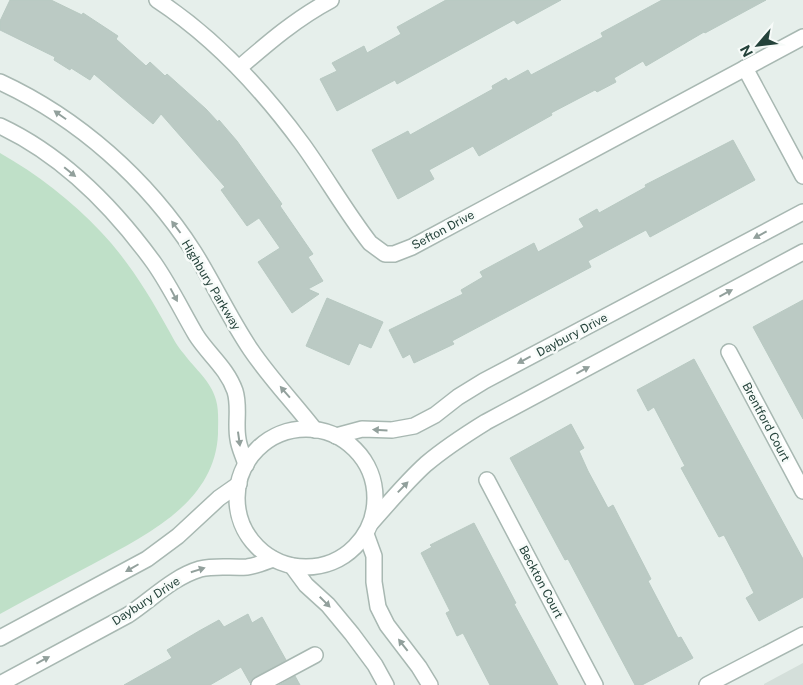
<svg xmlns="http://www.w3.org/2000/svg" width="803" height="685" font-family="'Public Sans',sans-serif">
	<rect width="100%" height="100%" fill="#e6efeb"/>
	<polygon fill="#d4dfda" points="803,663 803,685 764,685 764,684"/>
	<path fill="#bfe0c8" d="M0,153C37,174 72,201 101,232C127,259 150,296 168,329C173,338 177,346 184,354C195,369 211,381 216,400C219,410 218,424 218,434C215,503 146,535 93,564C62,580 31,597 0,614Z"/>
	<g fill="#bbcac4" stroke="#b8c9c2">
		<polygon points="10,0 51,0 82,15 83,13 118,36 116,39 146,66 150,62 165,76 167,74 206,109 218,122 219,120 237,141 282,204 280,206 313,254 308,257 323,281 308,289 319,294 292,313 258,262 280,248 259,218 247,226 221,190 225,187 161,114 153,124 94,74 90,80 71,68 70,70 54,60 55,57 0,30 0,21"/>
		<polygon points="446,0 561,0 517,24 514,20 397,84 395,80 337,111 320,79 337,71 332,63 364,46 367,53 401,34 397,27"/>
		<polygon points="662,0 766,0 705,33 704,32 646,66 643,61 614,78 616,82 597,92 595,90 551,113 552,115 479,156 473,146 429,170 434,179 398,199 372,150 408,131 410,135 493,89 492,86 506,78 508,81 528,70 531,75 603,37 601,33"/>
		<polygon points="733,140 755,180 650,237 646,230 588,261 591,267 452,341 454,344 414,363 410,354 403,358 389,330 463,294 461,290 483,277 480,272 534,243 538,252 584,227 579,219 597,209 599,213 646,187 645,185"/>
		<polygon points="327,298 383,322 371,348 359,343 349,365 306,346"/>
		<polygon points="803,300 803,419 753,327"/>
		<polygon points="694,359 803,559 803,597 759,621 746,598 754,593 744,573 724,535 719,537 681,468 685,466 654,407 648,411 637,390"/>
		<polygon points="571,424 584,448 579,451 588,471 608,508 613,505 651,579 648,581 678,638 681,637 693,658 642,685 635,685 568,559 565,560 510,458"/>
		<polygon points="474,523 516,603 514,604 558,685 490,685 463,633 457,636 446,613 450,611 421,553 432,547 430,545"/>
		<polygon points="248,614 252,623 262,617 286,660 255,677 250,683 241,667 210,685 124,685 172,658 167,650 199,631 219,620 224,627"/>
		<polygon points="295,676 300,685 279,685"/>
	</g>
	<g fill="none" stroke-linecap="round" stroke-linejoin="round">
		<g stroke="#a8b8b2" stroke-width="18">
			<g id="minor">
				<path d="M157,0C215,38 262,89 303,145C326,177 346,212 370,243L385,254H394L412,247L803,37"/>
				<path d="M239,68C269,42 297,18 331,0"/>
				<polyline points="745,68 803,176"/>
				<path d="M0,82C78,118 147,179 194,252C214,284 230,319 251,350C270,378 294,403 315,430"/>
				<path d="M0,126C62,155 114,208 154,263C170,286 182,311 196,335C208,354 227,368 235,391C240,407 235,423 238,439C239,448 244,457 246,465"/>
				<polyline points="729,352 803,491"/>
				<circle cx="306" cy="498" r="69"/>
				<polyline points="336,436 362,429 392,430 414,426 435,415 458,397 484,381 803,212"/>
				<polyline points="487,480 595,685"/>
				<path d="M371,523C389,503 406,482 426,464C445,448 465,435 486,422L803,252"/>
				<polyline points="366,534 374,556 374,582 378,607 387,625 419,667 430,685"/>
				<polyline points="292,566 306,585 328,605 352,634 375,665 386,685"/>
				<polyline points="0,638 147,559 178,536 219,498 239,484"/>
				<path d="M0,684L128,615C152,599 173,577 200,569C216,565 231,568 247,567C256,566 265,562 273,559"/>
				<polyline points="259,685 315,655"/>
				<polyline points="707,685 803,635"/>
			</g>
		</g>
		<use href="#minor" stroke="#fff" stroke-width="15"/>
	</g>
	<defs><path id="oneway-solid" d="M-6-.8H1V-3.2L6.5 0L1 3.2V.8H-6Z" transform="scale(1.25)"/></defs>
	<g fill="#92a09c">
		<use href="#oneway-solid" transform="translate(60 115) rotate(-145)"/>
		<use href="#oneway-solid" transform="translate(70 172) rotate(39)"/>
		<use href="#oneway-solid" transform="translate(176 227) rotate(-127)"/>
		<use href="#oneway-solid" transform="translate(760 235) rotate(152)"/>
		<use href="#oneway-solid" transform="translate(726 293) rotate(-28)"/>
		<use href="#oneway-solid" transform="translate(174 295) rotate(62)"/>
		<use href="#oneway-solid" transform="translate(524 360) rotate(152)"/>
		<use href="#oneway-solid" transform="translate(583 370) rotate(-28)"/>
		<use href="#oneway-solid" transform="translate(285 392) rotate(-131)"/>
		<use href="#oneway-solid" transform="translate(380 430) rotate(-177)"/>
		<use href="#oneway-solid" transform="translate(239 439) rotate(82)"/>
		<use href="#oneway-solid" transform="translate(403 487) rotate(-46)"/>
		<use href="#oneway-solid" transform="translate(132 568) rotate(150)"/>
		<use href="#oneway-solid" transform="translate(198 570) rotate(-17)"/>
		<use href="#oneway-solid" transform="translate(325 602) rotate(45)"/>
		<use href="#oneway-solid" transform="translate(403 645) rotate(-128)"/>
		<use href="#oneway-solid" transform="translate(43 660) rotate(-28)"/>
	</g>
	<g text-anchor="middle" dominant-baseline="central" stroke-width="5" stroke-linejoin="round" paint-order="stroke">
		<g font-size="12" fill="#24423a" stroke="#f7fbf9">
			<text transform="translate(443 230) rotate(-28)">Sefton Drive</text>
			<text transform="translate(211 285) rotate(59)">Highbury Parkway</text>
			<text transform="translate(572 335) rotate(-28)">Daybury Drive</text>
			<text transform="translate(766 422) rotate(62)">Brentford Court</text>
			<text transform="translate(541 582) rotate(62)">Beckton Court</text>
			<text transform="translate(146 601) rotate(-33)">Daybury Drive</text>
		</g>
	</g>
	<g transform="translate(758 45) rotate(242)" stroke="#f7fbf9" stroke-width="4" paint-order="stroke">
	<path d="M0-4L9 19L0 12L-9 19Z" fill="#24423a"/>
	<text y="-8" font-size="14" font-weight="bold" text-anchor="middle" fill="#24423a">N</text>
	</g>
</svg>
